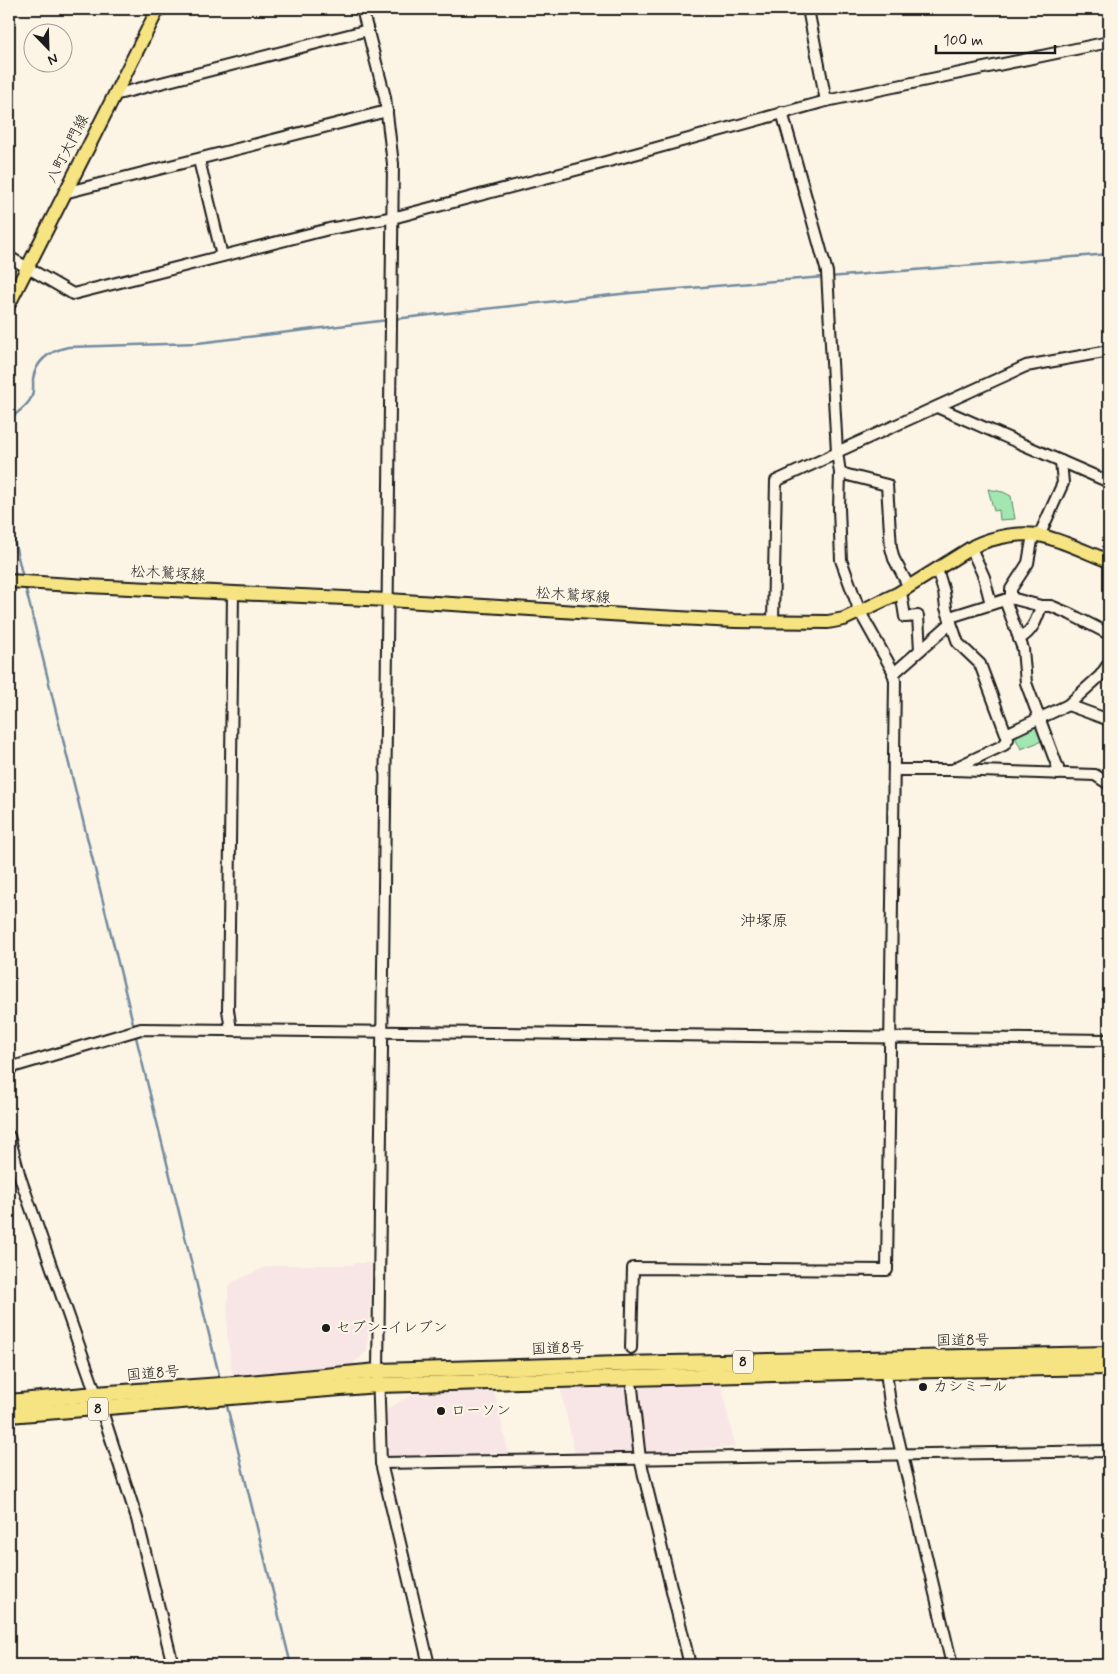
<svg xmlns="http://www.w3.org/2000/svg" width="1118" height="1674" font-family="Mynerve,'Klee One',sans-serif">
	<rect width="100%" height="100%" fill="#fcf5e5"/>
	<filter id="ink" filterUnits="userSpaceOnUse"><feTurbulence type="fractalNoise" baseFrequency=".02" numOctaves="2"/><feDisplacementMap in="SourceGraphic" scale="10" xChannelSelector="R" yChannelSelector="G"/><feConvolveMatrix kernelMatrix="1 2 1 2 8 2 1 2 1" color-interpolation-filters="sRGB"/></filter>
	<g filter="url(#ink)">
		<g fill="#f8e6e6">
			<polygon points="353,1263 371,1263 371,1292 367,1351 351,1366 234,1376 232,1374 227,1332 228,1287 233,1282 265,1267 283,1265 353,1265"/>
			<polygon points="668,1384 669,1385 721,1384 735,1447 680,1450 679,1454 644,1456 634,1385"/>
			<polygon points="628,1386 637,1455 602,1457 597,1453 575,1454 560,1388"/>
			<polygon points="494,1390 509,1455 389,1458 387,1410 400,1401 415,1394"/>
		</g>
		<g fill="#a2e6b2" stroke="#5f8167">
			<polygon points="988,489 1003,492 1011,496 1015,519 1000,520 999,510 994,511"/>
			<polygon points="1036,723 1042,741 1021,749 1014,735"/>
		</g>
		<g fill="none" stroke-linecap="round" stroke-linejoin="round">
			<g stroke="#728b9f" stroke-width="2.5">
				<polyline points="829,277 1109,254"/>
				<polyline points="394,319 630,293 824,277"/>
				<path d="M9,420C16,413 27,407 31,398C34,393 33,385 33,379C36,360 50,351 68,347L198,343L388,320"/>
				<polyline points="9,519 23,578"/>
				<polyline points="25,586 134,1027"/>
				<polyline points="135,1033 220,1379"/>
				<polyline points="226,1402 291,1665"/>
			</g>
			<g stroke="#1c1c1c" stroke-width="14">
				<g id="minor">
					<polyline points="362,9 385,97 393,164 378,1371 381,1463 429,1665"/>
					<polyline points="808,9 826,101"/>
					<polyline points="114,95 368,30"/>
					<polyline points="199,160 222,256"/>
					<polyline points="64,193 387,111"/>
					<polyline points="9,257 73,294 329,229 400,216 602,163 826,101 1109,42"/>
					<polyline points="937,407 1109,482"/>
					<polyline points="837,452 1026,366 1109,351"/>
					<polyline points="840,473 887,485 891,548 894,559 909,587"/>
					<polyline points="1039,536 1063,483 1061,461"/>
					<polyline points="971,548 984,577 991,604"/>
					<polyline points="937,569 944,592 946,608 958,643 980,664 1008,739 1004,745 959,766 953,770"/>
					<polyline points="901,592 905,617 918,616 920,650"/>
					<polyline points="1011,598 1011,589 1028,563 1033,535"/>
					<polyline points="1005,600 1023,649 1026,683 1058,768 1058,774"/>
					<polyline points="950,617 1011,598 1041,606 1051,606 1070,614 1109,634"/>
					<polyline points="773,621 776,481 837,453"/>
					<path d="M1019,639C1032,632 1037,620 1041,606"/>
					<polyline points="893,674 951,623"/>
					<polyline points="1068,705 1109,720"/>
					<polyline points="1006,734 1068,705 1100,676 1109,663"/>
					<polyline points="894,770 953,770 1095,775 1109,784"/>
					<polyline points="231,1030 228,1010 233,593"/>
					<polyline points="9,1068 141,1029 1109,1040"/>
					<polyline points="9,1136 20,1177 96,1394"/>
					<polyline points="631,1348 633,1268 887,1270 895,681 893,671 860,612 841,560 839,508 840,473 837,452 827,272 782,112"/>
					<polyline points="886,1371 890,1404 952,1665"/>
					<polyline points="632,1388 640,1459 690,1665"/>
					<polyline points="101,1408 137,1519 173,1665"/>
					<polyline points="381,1463 1109,1451"/>
				</g>
			</g>
			<g stroke="#1c1c1c" stroke-width="16">
				<g id="major">
					<polyline points="9,304 158,9"/>
					<path d="M9,581L87,586L388,600L641,616L735,621L828,622L844,619L897,594L974,546C993,537 1022,531 1043,536C1066,542 1088,553 1109,561"/>
				</g>
			</g>
			<g stroke="#1c1c1c" stroke-width="18">
				<g id="highway">
					<polyline points="9,1402 96,1394 249,1383 378,1371 621,1364 1109,1354"/>
					<polyline points="9,1415 378,1385 886,1371 1109,1367"/>
				</g>
			</g>
			<use href="#minor" stroke="#fcf5e5" stroke-width="10"/>
			<use href="#major" stroke="#f6e381" stroke-width="12"/>
			<use href="#highway" stroke="#f6e381" stroke-width="14"/>
		</g>
	</g>
	<g fill="#1c1c1c" stroke="#fcf5e5" stroke-width="2">
		<circle cx="326" cy="1328" r="5"/>
		<circle cx="923" cy="1387" r="5"/>
		<circle cx="441" cy="1411" r="5"/>
	</g>
	<g text-anchor="middle" dominant-baseline="central" stroke-width="4.5" stroke-linejoin="round" paint-order="stroke">
		<g fill="#fcf5e5" stroke="#5f5d58" stroke-width="1">
			<rect x="733" y="1350.5" width="20" height="23" rx="4"/>
			<rect x="88" y="1397.5" width="20" height="23" rx="4"/>
		</g>
		<g font-size="14" font-weight="bold" fill="#1c1c1c">
			<text x="743" y="1362">8</text>
			<text x="98" y="1409">8</text>
		</g>
		<g font-size="15" fill="#1c1c1c" stroke="#fcf5e5">
			<text transform="translate(68 149) rotate(-63)">八町大門線</text>
			<text transform="translate(168 574) rotate(3)">松木鷲塚線</text>
			<text transform="translate(573 596) rotate(4)">松木鷲塚線</text>
			<text transform="translate(963 1341) rotate(-1)">国道8号</text>
			<text transform="translate(558 1349) rotate(-2)">国道8号</text>
			<text transform="translate(153 1374) rotate(-5)">国道8号</text>
		</g>
		<g font-size="15" fill="#1c1c1c" stroke="#fcf5e5" text-anchor="start">
			<text x="336" y="1328">セブン-イレブン</text>
			<text x="933" y="1387">カシミール</text>
			<text x="451" y="1411">ローソン</text>
		</g>
		<g font-size="16" fill="#1c1c1c" stroke="#fcf5e5">
			<text x="764" y="921">沖塚原</text>
		</g>
	</g>
	<rect width="1118" height="1674" fill="none" stroke="#fcf5e5" stroke-width="30"/>
	<rect x="15" y="15" width="1088" height="1644" fill="none" stroke="#1c1c1c" stroke-width="2" filter="url(#ink)"/>
	<g transform="translate(48 48) rotate(157)"><circle r="24" fill="#fcf5e5" stroke="#a29e95"/>
	<path d="M0-4L9 19L0 12L-9 19Z" fill="#1c1c1c"/>
	<text y="-8" font-size="14" font-weight="bold" text-anchor="middle" fill="#1c1c1c">N</text>
	</g>
	<path d="M936 45v8h119v-8" fill="none" stroke="#1c1c1c" stroke-width="2.5"/>
	<text x="943" y="45" font-size="15" fill="#1c1c1c" stroke="#fcf5e5" stroke-width="4" paint-order="stroke">100 m</text>
</svg>
